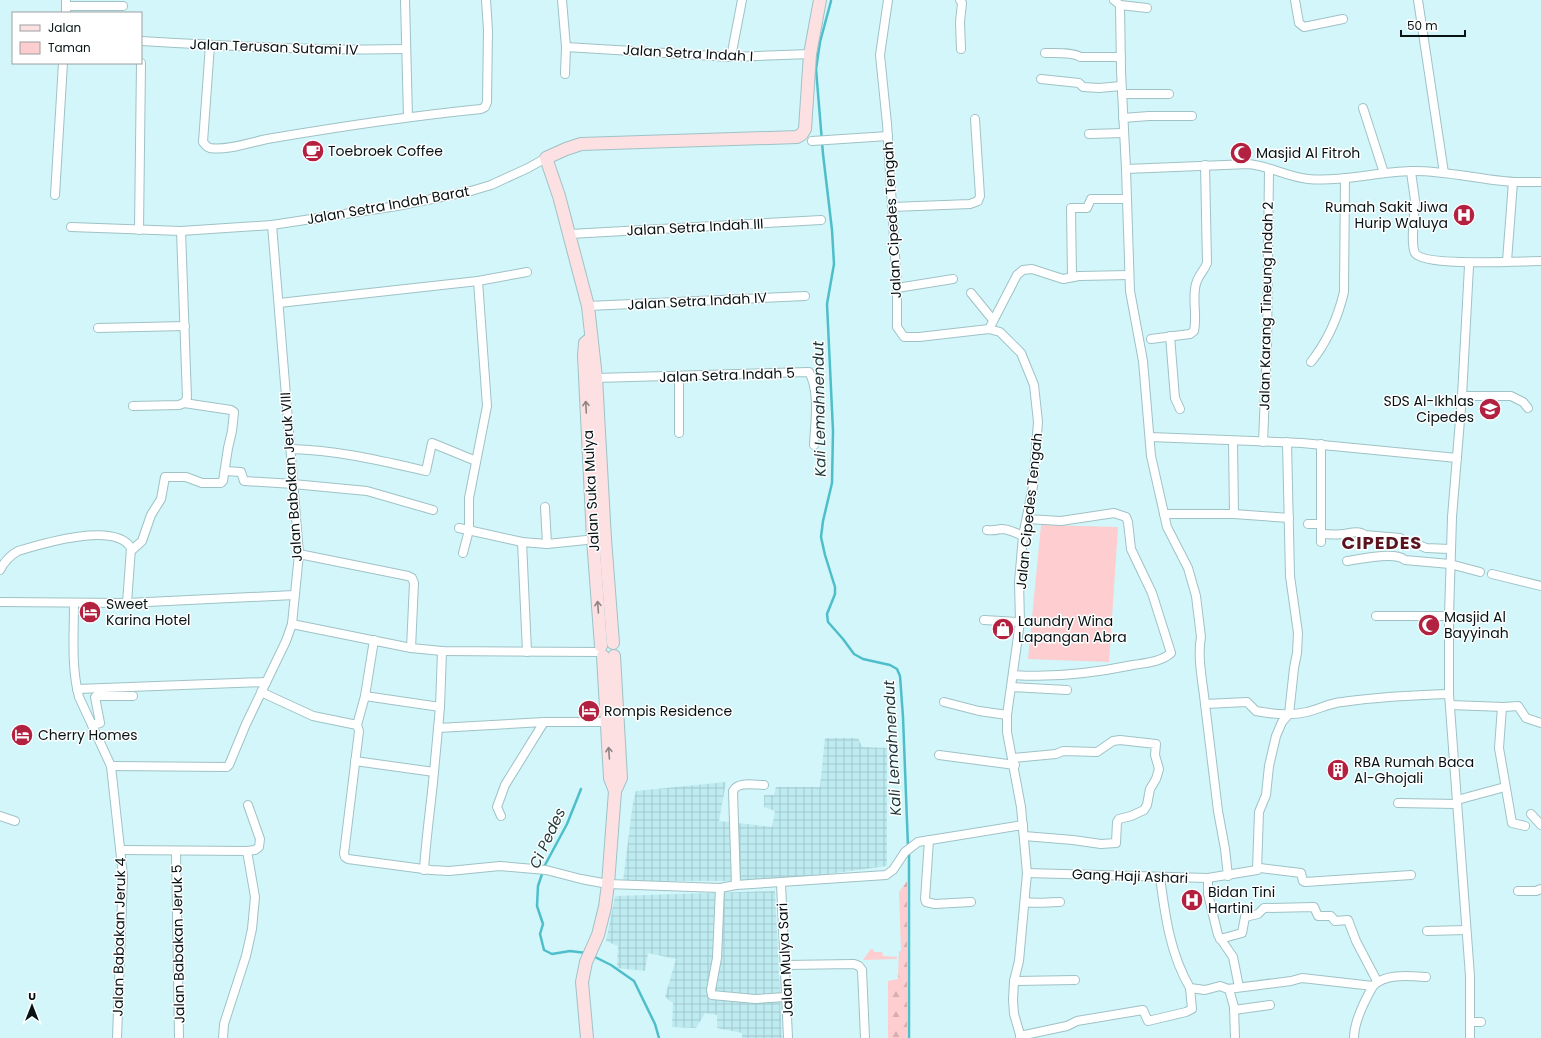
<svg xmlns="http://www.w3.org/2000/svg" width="1541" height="1038" font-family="Poppins,sans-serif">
	<defs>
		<pattern id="industrial-grid" width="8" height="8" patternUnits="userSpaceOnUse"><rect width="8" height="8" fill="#bdebf0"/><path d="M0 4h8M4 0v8" fill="none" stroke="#a1c8cd"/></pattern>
		<pattern id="forest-firs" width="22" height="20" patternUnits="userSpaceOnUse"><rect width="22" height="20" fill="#fdcdcf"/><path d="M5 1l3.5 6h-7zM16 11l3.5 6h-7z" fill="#d7afb1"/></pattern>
	</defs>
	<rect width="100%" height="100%" fill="#d2f6fa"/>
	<g fill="url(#industrial-grid)">
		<polygon points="825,738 858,738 862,747 887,748 887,866 776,881 623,881 633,802 636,791 726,782 719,821 772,827 775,811 764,807 764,795 774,795 776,787 820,787"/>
		<polygon points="775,891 782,1038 742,1038 742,1033 717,1028 717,1015 705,1013 696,1028 672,1027 673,1003 665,997 676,959 648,953 645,971 617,968 618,946 606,941 615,896"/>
	</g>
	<g fill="#fdcdcf">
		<polygon points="1041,525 1118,527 1109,662 1028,659"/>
		<polygon points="871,949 873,949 874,952 882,952 883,956 897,957 897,959 863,960"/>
	</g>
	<polygon fill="url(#forest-firs)" points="907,881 907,1038 888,1038 888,981 898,979 899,951 901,951 899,892"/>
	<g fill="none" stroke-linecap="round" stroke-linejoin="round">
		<g stroke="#4ebeca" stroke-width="2.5">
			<polyline points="831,1 820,42 816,69 823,154 832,230 834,264 827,304 833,431 832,483 823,521 821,537 825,555 835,587 835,594 827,614 828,622 843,639 854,654 863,659 890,665 897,669 900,676 903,717 908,847"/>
			<polyline points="581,789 567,824 545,865 538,886 537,906 543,924 540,934 544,950 552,954 570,951 586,953"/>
			<polyline points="909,852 909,1038"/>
			<polyline points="593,956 611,965 634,981 655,1024 659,1038"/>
		</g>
		<g stroke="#9fc2c6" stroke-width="10">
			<g id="street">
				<polyline points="66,0 66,13"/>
				<polyline points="405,0 408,117"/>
				<polyline points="562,0 566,47 565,74"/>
				<polyline points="888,0 880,55 887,124 897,288 897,327 904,337 919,337 989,329 1000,332 1021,353 1034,385 1038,422 1033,486 1023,536 1019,582 1020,622 1007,715 1007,732 1021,807 1027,873 1019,961 1014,981 1013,1000 1014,1014 1021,1038"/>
				<polyline points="960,0 962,3 960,22 961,49"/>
				<path d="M1114,0L1120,5L1121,71L1126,169L1130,291L1143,361L1151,456L1167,527L1188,568L1196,596L1201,637C1197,658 1203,683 1205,704"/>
				<polyline points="1295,0 1299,23 1304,27 1343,19"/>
				<polyline points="1418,0 1444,173"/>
				<polyline points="1120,5 1147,8"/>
				<polyline points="66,6 123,6"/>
				<path d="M141,41C229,46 318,51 406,49"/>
				<path d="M210,45L203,142C205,145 207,147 210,148C226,151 252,142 267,139C338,127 410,116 481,109L485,107L487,102L488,30L486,0"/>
				<polyline points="566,47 731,57 810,54"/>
				<path d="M1045,53C1053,53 1074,52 1080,57H1121"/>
				<polyline points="731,57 742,0"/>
				<polyline points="1041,79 1079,83 1083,87 1099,88 1121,86"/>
				<polyline points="1122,94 1169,94"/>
				<polyline points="1363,108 1384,173"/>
				<polyline points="1123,118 1149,116 1192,116"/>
				<polyline points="1089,134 1124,133"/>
				<polyline points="812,141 888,136"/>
				<path d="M1126,169L1249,164C1269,166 1288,177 1308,179C1342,182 1377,172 1411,171C1445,170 1479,180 1514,182C1523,182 1532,182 1541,182"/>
				<path d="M1411,171C1412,181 1414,191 1415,201C1415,213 1410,243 1415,253C1423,267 1522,261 1541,261"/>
				<polyline points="55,195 63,63"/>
				<polyline points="892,207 970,204 978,201 980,196 975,119"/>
				<polyline points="71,227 181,231 272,225 397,206 471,191 491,185 528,168 546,158"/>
				<polyline points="139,230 141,63"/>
				<polyline points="570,234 821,220"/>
				<polyline points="1507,261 1513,182"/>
				<polyline points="1470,263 1469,266 1462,396 1452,517 1449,616 1449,694 1470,976 1470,1038"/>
				<polyline points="1072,277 1071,208 1087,208 1091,199 1126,199"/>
				<polyline points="897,288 953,279"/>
				<polyline points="971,293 993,320"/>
				<polyline points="279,303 478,281 527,272"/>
				<polyline points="588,306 805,296"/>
				<polyline points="98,328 185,326"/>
				<polyline points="989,329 1017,275 1023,270 1032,269 1063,279 1079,276 1129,275"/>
				<polyline points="1170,336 1175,398 1180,409"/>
				<path d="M1151,339L1190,334L1194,331C1197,317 1193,303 1195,289C1196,276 1204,272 1207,263L1205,165"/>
				<path d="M1311,362C1327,342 1338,317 1344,292L1345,178"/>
				<polyline points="679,377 679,433"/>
				<path d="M596,378L809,372C820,391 815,424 814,445"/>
				<polyline points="1462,396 1511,396 1523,402 1528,408"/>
				<polyline points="133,406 179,405 184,403 187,398 181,231"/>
				<polyline points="1150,437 1302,443 1457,458"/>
				<polyline points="1233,441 1234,514"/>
				<polyline points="1263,442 1267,346 1269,169"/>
				<path d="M291,449C337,450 382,461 426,471L432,443L476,461"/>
				<polyline points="225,471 241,472 244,481 293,484 367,491 433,510"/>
				<polyline points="545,507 547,544"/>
				<polyline points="1164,514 1234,514 1289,518"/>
				<polyline points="1308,524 1321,524"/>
				<polyline points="459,528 522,542 547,544 596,539"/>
				<path d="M987,530C992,531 996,530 1001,529C1009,529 1016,533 1023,536"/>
				<path d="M1321,534C1328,534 1337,535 1344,534C1351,533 1358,530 1365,535L1400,538L1405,543L1419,545L1426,548L1450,549"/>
				<polyline points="522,542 527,652"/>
				<polyline points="1321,542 1321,444"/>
				<polyline points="131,551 142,541 151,515 161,499 165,477 186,477 202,483 221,483 223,481 228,448 232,431 234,412 231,410 184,403"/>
				<polyline points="463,553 469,530 469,498 487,406 478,281"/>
				<polyline points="299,554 408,576 412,578 414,583 411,648"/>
				<path d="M1347,561C1360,559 1395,551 1405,560L1450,564L1480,572"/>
				<path d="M0,570C4,562 11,555 18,551C41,544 115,521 131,548L127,603"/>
				<polyline points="1492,574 1541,586"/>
				<polyline points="0,602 127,603 294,595"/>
				<path d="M74,604C74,634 71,667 79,697L111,766L123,876L117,1038"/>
				<polyline points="1376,616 1449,616"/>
				<polyline points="984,620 1020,622"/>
				<polyline points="292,624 411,648 442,651 600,652"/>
				<path d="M1013,675C1053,678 1094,673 1133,665C1145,663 1161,662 1171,653L1152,593L1131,549L1128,522L1126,517L1114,513L1061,521L1027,519"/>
				<polyline points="1011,687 1067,690"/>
				<polyline points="77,689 266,682"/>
				<polyline points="261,692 313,716 357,725 359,731 344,854 345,857 348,859 431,870 449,871 500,866 546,870 581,879 608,884 720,888 736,885 886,875 893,870 905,852 918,842 1023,825"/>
				<polyline points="365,696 440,707"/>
				<polyline points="944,702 979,711 1007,715"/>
				<polyline points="1450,705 1504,707 1518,706 1526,718 1541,723"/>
				<polyline points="1502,707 1499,748 1512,823 1525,826"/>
				<polyline points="92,725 100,723 95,697 96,696 133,696"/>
				<polyline points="357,725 365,696 374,640"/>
				<polyline points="438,728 544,722 611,722"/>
				<polyline points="939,755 1015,765"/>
				<polyline points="1013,758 1056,754 1063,751 1097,752 1113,741 1120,740 1156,744 1155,755 1159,769 1156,779 1150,789 1147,805 1144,810 1131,816 1119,819 1117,822 1116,843 1101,844 1073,840 1024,836"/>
				<polyline points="355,761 434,772 440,707 442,651"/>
				<polyline points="111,766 227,767 229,765 246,724 286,641 292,624 299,554 272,225"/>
				<polyline points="1457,800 1505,787"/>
				<polyline points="1398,803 1457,804"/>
				<polyline points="1531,814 1541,825"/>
				<polyline points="0,816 15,821"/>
				<polyline points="501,816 497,807 505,785 544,722"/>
				<polyline points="929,840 925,899 926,902 935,904 971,902"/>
				<polyline points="121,850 247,851 255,897 252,929 246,956 224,1024 223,1038"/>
				<polyline points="176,851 179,1038"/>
				<polyline points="247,851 255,850 259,847 260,839 248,805"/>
				<path d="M424,870C426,837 431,805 434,772"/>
				<polyline points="1257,870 1259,812 1266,795 1269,766 1276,736 1282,722 1289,714 1294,668 1297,653 1298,633 1290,576 1287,442"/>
				<polyline points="1027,873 1208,878 1257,870 1260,868 1301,873 1303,881 1305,882 1411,875"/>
				<path d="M1228,876L1225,849L1218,811L1205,704L1247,702L1256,711C1272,714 1291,716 1307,712C1319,709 1330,703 1342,702C1378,697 1413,695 1449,694"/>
				<path d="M1160,877C1165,915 1170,954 1190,988L1205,990L1220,986L1228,989L1291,981L1302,978L1373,986C1385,973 1410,976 1426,977"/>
				<polyline points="1208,878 1208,894 1218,935 1233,957 1239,987"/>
				<polyline points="781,883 788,1038"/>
				<path d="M736,885L733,791C738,781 754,785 764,785"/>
				<polyline points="720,888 717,958 711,990 712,995 755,999 786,997"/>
				<polyline points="1518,891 1536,891 1541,889"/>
				<path d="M1025,902C1037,904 1048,902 1060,902"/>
				<polyline points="1427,931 1466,930"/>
				<polyline points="1220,939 1242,933 1245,917 1258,914 1264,908 1314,907 1318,916 1331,916 1335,921 1348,920 1356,941 1377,981"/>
				<polyline points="786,965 854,964 859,966 862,970 865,1038"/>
				<polyline points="1014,981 1075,980"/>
				<polyline points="1229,989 1234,1007 1235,1038"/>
				<polyline points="1234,1010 1270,1005"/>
				<polyline points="1470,1022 1481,1022"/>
				<polyline points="1020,1036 1067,1026 1077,1021 1143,1010 1148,1021 1186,1012 1192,1009 1190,988"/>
				<path d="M1354,1038C1354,1022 1365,1000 1373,986"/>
			</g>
		</g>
		<g stroke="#9fc2c6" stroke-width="14">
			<g id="secondary">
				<polyline points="591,338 585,343 584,356 593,539 601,646"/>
				<polyline points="613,643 605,539 596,378 588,306 559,196 546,158 566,149 581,144 797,137 802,134 805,129 810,54 820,0"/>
				<polyline points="603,656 610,778 615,791"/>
				<polyline points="587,1038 582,982 586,962 598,935 605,907 608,884 615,791 621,778 614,656"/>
			</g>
		</g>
		<use href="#street" stroke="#fff" stroke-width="8"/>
		<use href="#secondary" stroke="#fde0e2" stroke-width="12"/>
	</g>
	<defs><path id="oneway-shaft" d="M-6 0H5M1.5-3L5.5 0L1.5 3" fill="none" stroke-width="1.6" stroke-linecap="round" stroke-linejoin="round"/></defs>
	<g stroke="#8e8385">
		<use href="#oneway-shaft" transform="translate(586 407) rotate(-93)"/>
		<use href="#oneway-shaft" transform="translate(598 607) rotate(-94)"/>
		<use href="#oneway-shaft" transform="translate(609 753) rotate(-94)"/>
	</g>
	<defs>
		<g id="cafe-disc" transform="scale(1.15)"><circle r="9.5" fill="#b32141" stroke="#fff"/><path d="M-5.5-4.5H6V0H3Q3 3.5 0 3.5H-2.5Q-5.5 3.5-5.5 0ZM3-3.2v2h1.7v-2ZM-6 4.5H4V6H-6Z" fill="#fff"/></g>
		<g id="mosque-disc" transform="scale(1.15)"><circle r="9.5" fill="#b32141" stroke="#fff"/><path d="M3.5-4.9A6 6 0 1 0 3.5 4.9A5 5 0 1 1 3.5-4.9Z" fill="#fff"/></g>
		<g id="hospital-disc" transform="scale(1.15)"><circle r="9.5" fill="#b32141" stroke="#fff"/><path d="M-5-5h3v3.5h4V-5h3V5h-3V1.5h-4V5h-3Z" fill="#fff"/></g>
		<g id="school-disc" transform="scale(1.15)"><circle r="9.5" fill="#b32141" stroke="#fff"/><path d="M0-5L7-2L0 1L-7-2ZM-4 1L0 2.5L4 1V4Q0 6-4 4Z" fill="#fff"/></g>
		<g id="hotel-disc" transform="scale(1.15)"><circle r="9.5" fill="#b32141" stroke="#fff"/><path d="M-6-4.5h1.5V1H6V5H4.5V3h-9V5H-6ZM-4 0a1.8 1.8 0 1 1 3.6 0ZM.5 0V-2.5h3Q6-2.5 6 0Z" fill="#fff"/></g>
		<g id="shop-disc" transform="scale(1.15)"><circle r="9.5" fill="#b32141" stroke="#fff"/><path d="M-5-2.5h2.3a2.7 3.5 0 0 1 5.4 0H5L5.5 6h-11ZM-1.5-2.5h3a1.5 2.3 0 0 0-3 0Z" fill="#fff"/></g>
		<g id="building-disc" transform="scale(1.15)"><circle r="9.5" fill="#b32141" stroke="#fff"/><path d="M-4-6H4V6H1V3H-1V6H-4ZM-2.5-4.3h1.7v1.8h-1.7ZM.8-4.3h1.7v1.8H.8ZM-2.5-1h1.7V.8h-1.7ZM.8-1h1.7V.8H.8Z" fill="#fff"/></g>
	</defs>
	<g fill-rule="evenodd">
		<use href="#cafe-disc" x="313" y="151"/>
		<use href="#mosque-disc" x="1241" y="153"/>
		<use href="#hospital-disc" x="1464" y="215"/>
		<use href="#school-disc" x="1490" y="409"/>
		<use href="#hotel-disc" x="90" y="612"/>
		<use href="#mosque-disc" x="1429" y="625"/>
		<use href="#shop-disc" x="1003" y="629"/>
		<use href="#hotel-disc" x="589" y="711"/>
		<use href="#hotel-disc" x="22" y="735"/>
		<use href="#building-disc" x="1338" y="770"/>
		<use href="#hospital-disc" x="1192" y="900"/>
	</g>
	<g text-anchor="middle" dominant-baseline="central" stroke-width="3" stroke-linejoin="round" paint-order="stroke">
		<g font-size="14" fill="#061214" stroke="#fff">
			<text transform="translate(274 47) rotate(2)">Jalan Terusan Sutami IV</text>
			<text transform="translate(688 53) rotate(3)">Jalan Setra Indah I</text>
			<text transform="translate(388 205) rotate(-10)">Jalan Setra Indah Barat</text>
			<text transform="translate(892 220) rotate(-93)">Jalan Cipedes Tengah</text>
			<text transform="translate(695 227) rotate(-3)">Jalan Setra Indah III</text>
			<text transform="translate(697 301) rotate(-3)">Jalan Setra Indah IV</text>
			<text transform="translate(1266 306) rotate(-89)">Jalan Karang Tineung Indah 2</text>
			<text transform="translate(727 375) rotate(-2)">Jalan Setra Indah 5</text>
			<text transform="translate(291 477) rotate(-94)">Jalan Babakan Jeruk VIII</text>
			<text transform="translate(591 491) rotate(-93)">Jalan Suka Mulya</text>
			<text transform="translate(1029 511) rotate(-84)">Jalan Cipedes Tengah</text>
			<text transform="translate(1130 876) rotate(2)">Gang Haji Ashari</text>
			<text transform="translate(119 937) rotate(-89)">Jalan Babakan Jeruk 4</text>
			<text transform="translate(178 944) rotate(-91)">Jalan Babakan Jeruk 5</text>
			<text transform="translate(785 960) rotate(-93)">Jalan Mulya Sari</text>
		</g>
		<g font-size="14" fill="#061214" stroke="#fff" text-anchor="start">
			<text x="328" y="151">Toebroek Coffee</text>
			<text x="1256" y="153">Masjid Al Fitroh</text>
			<text x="1448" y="207" text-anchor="end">Rumah Sakit Jiwa<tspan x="1448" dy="16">Hurip Waluya</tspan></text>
			<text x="1474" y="401" text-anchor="end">SDS Al-Ikhlas<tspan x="1474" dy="16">Cipedes</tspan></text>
			<text x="106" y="604">Sweet<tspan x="106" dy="16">Karina Hotel</tspan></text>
			<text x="1444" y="617">Masjid Al<tspan x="1444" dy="16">Bayyinah</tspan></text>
			<text x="1018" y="621">Laundry Wina<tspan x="1018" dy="16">Lapangan Abra</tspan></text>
			<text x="604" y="711">Rompis Residence</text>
			<text x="38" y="735">Cherry Homes</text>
			<text x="1354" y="762">RBA Rumah Baca<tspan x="1354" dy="16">Al-Ghojali</tspan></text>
			<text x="1208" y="892">Bidan Tini<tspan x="1208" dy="16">Hartini</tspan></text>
		</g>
		<g font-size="15" font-style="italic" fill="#1d3639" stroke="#fff">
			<text transform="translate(819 409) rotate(-91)">Kali Lemahnendut</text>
			<text transform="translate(892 748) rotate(-93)">Kali Lemahnendut</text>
			<text transform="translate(547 838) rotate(-65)">Ci Pedes</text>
		</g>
		<g font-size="18" font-weight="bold" letter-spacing="1" fill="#591420" stroke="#fff">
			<text x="1382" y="542">CIPEDES</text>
		</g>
	</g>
	<rect x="12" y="12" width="130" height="52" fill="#ffffff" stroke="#9ba0a1"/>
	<rect x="20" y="25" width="20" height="6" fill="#fde0e2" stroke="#9ba0a1"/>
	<text x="48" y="32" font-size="12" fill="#061214">Jalan</text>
	<rect x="20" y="42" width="20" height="12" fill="#fdcdcf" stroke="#9ba0a1"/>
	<text x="48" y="52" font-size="12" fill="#061214">Taman</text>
	<g transform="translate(32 1006)" stroke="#ffffff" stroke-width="3" paint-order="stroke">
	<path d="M0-3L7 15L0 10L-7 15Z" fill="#061214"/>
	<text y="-6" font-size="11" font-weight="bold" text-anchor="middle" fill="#061214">U</text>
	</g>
	<path d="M1401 30v6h64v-6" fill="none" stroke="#061214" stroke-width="2"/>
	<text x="1407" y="30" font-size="12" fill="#061214" stroke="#ffffff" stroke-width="3" paint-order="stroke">50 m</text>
</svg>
